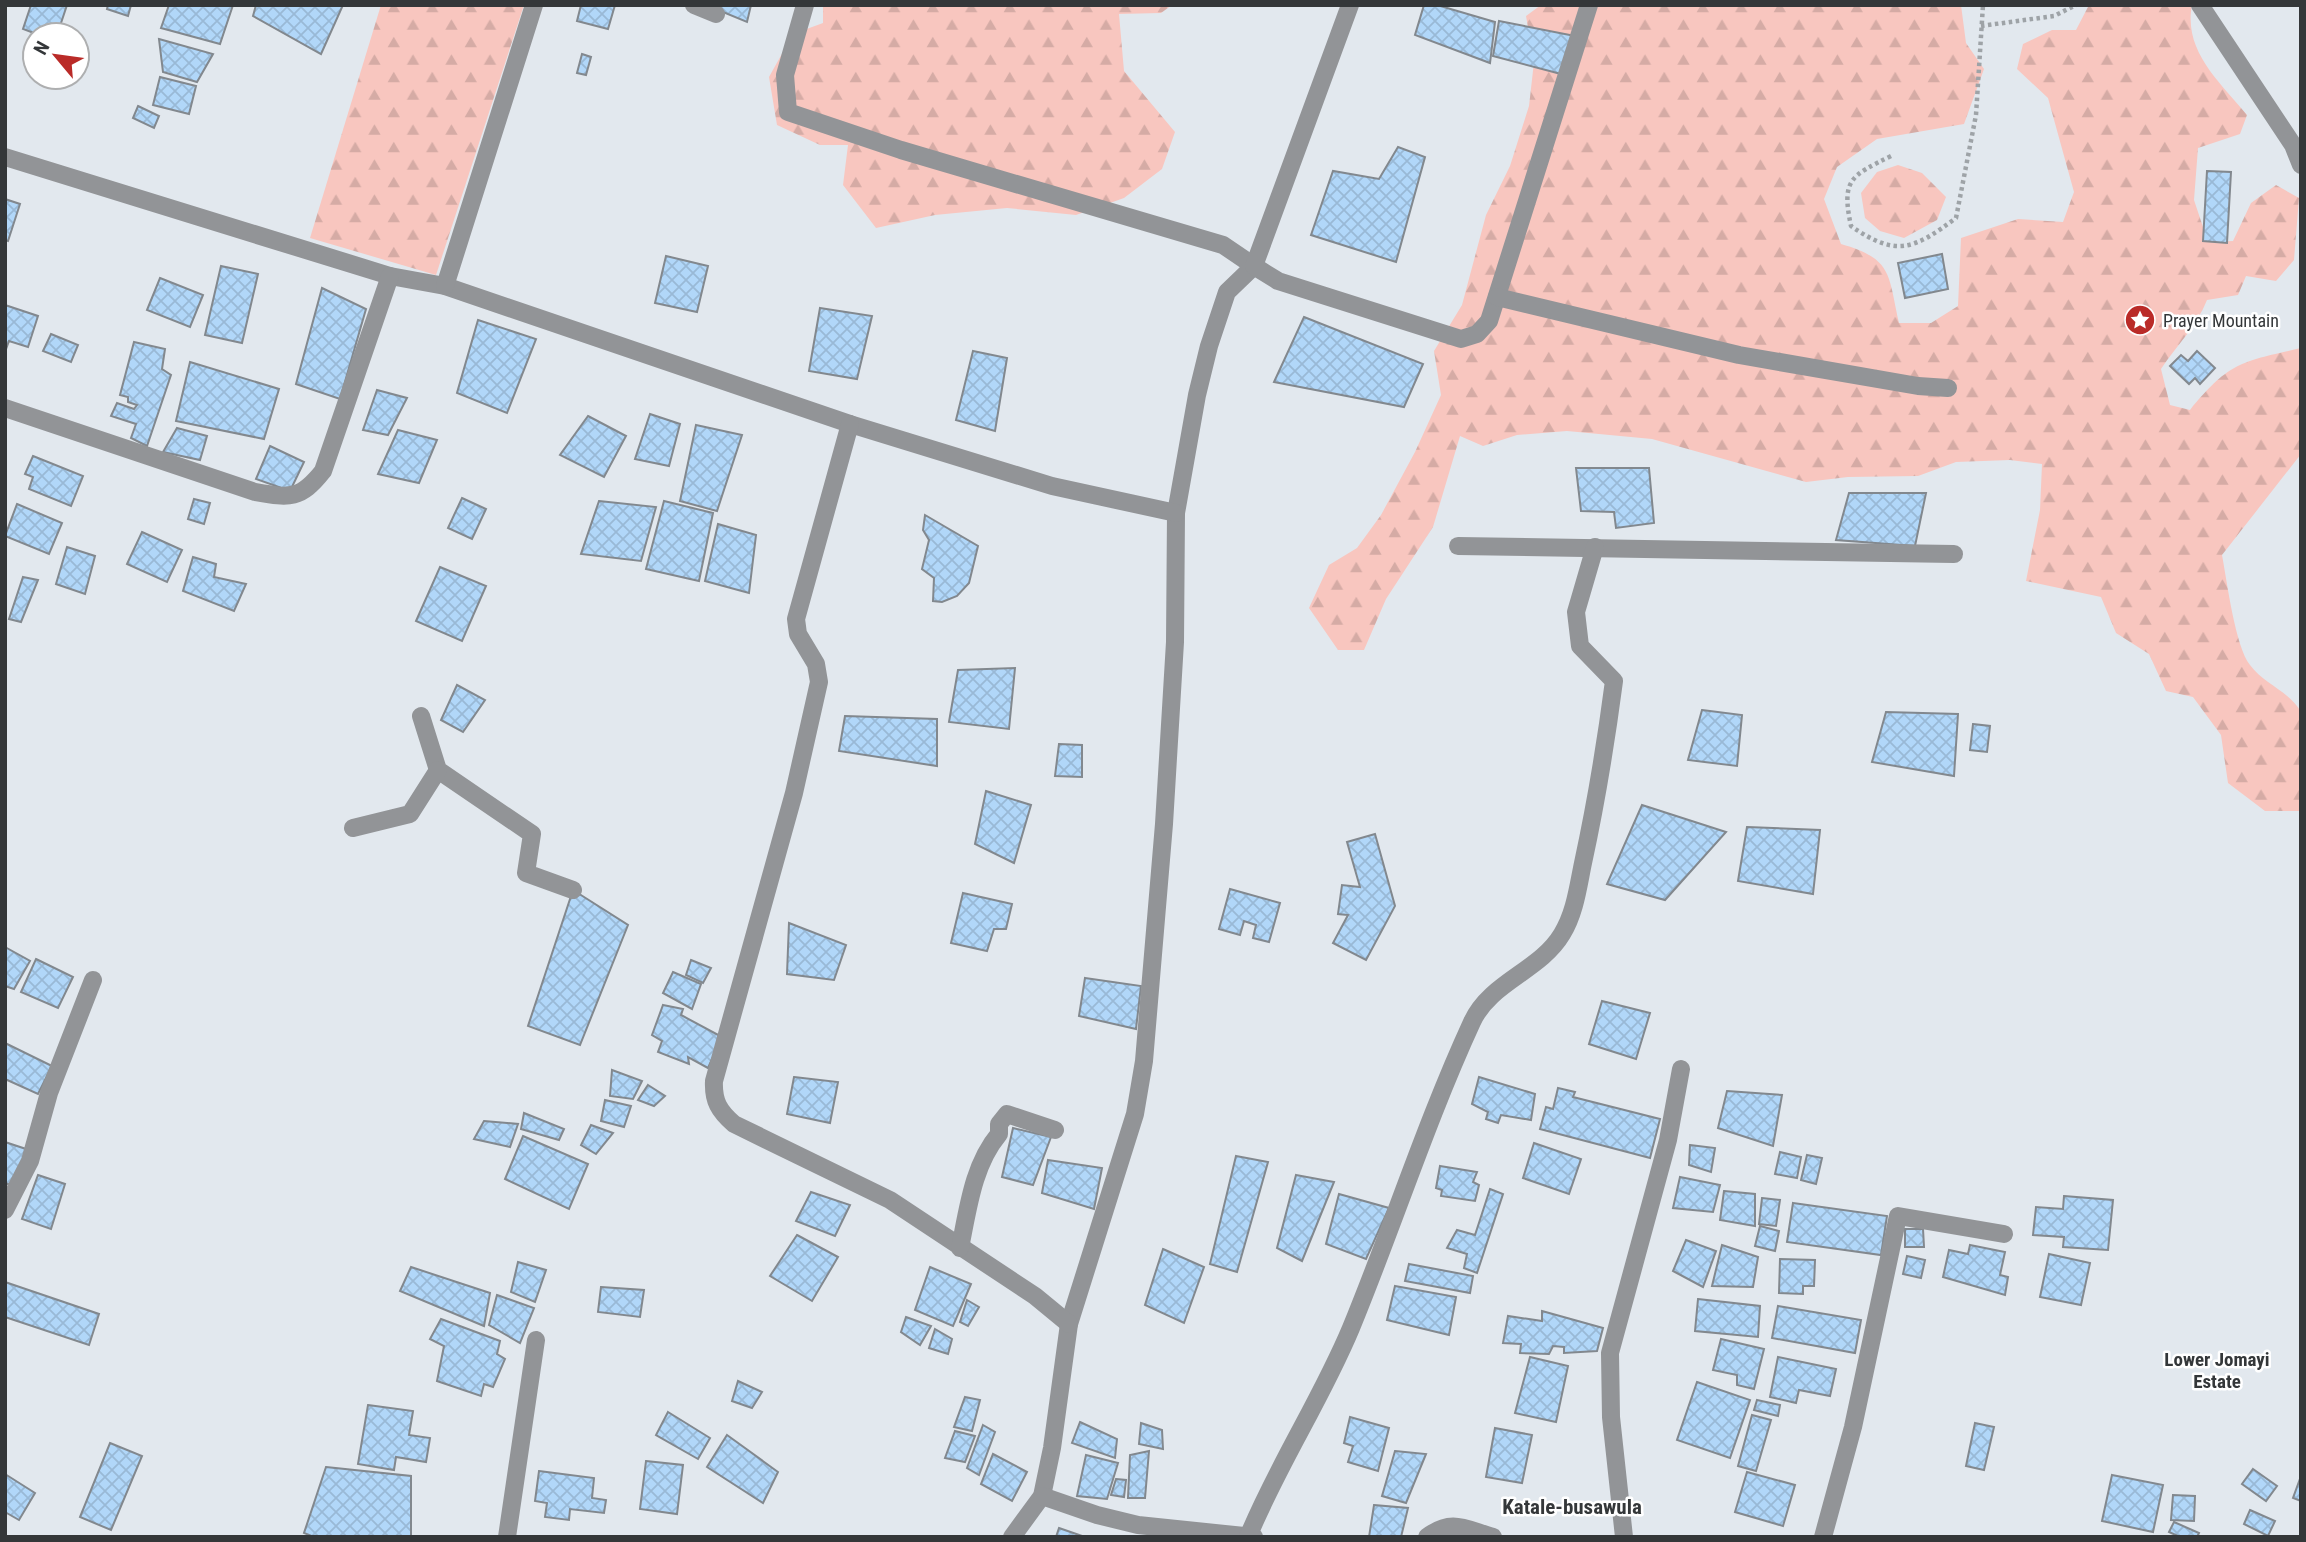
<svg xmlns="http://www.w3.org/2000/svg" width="2306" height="1542" font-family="'Roboto Condensed',sans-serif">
	<defs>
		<pattern id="forest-firs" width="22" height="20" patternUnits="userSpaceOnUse" patternTransform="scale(1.75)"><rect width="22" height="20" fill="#f8c6bf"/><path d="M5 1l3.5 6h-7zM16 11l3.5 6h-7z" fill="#d5aba5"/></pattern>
		<pattern id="building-cross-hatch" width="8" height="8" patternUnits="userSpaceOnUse" patternTransform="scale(1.75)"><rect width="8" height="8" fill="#b1d7f9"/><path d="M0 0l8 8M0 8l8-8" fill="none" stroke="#99b9d6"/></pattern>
	</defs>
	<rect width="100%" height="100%" fill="#e2e8ee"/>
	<g fill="url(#forest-firs)">
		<polygon points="381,5 524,5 436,275 310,238"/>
		<polygon points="823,5 1172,5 1161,13 1119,14 1124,71 1175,132 1162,169 1124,198 1076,215 1007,208 935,215 876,228 843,185 848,145 820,145 777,125 769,77 793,34 823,23"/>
		<path d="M1541,5H1961L1966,43L1984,69L1964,124L1877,139L1837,167L1824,199L1841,244C1893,259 1888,274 1899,323H1931L1958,306L1961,238L2018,219L2063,222L2074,192L2048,98L2017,69L2023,44L2052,30H2076L2089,5H2192C2183,51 2220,82 2247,115L2240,134L2198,148L2194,200L2208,242L2233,241L2251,203L2276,185L2299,198L2294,260L2276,281L2246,276L2238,295L2207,300C2197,326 2176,346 2161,369L2170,405L2190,410C2230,361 2242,362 2301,348V454L2222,555C2227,581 2235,646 2250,665C2264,684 2289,691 2301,712V811H2265L2228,783L2221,735L2193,697L2166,691L2149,654L2116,633L2101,597L2026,581L2040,510L2042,464L2010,460L1956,462L1918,476L1848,477L1806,482L1652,439L1567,431L1517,435L1483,446L1460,436L1433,527L1386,599L1364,650H1338L1309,608L1329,565L1357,548L1381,515L1415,452L1441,395L1434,351L1462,305L1486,215L1510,166L1529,106L1534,62L1526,16Z"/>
		<polygon points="1898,165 1922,173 1946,197 1937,220 1904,238 1880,231 1865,218 1861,193 1877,172"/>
	</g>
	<g fill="url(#building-cross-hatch)" stroke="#82888e" stroke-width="2">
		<polygon points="31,5 67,5 57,35 39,35 23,29"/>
		<polygon points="108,5 131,5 128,16 107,9"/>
		<polygon points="169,5 233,5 220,44 161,28"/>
		<polygon points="256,5 343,5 321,54 253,16"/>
		<polygon points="581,5 615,5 608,29 577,21"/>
		<polygon points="706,5 751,5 747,22"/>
		<polygon points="1424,5 1437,5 1495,22 1490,63 1415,35"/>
		<polygon points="1499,21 1575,36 1561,74 1493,56"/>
		<polygon points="159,39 213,54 197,82 163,72"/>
		<polygon points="582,54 591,57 586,75 577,73"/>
		<polygon points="160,77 196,86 189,114 153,105"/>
		<polygon points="138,106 159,116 154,128 133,118"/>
		<polygon points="1398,147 1425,157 1396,262 1311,235 1333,171 1379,179"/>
		<polygon points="2207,171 2231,172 2227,243 2203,241"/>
		<polygon points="5,199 20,204 8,241 5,240"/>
		<polygon points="1942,254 1948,289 1905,298 1898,263"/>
		<polygon points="666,256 708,266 697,312 655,303"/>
		<polygon points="221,266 258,274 242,343 205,335"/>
		<polygon points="160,278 203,295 190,327 147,310"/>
		<polygon points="322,288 366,309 340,399 296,384"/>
		<polygon points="5,305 38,316 28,347 9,341 5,352"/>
		<polygon points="820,308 872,316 857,379 809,371"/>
		<polygon points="1304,317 1423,364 1404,407 1274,382"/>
		<polygon points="478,320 536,339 507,413 457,393"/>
		<polygon points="51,334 78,345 71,362 43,351"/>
		<polygon points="134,342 165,349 162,369 171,375 147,446 131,438 136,424 111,416 117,403 134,409 137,405 128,402 128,397 120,395"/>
		<polygon points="973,351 1007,358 995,431 956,420"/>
		<polygon points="2197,351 2215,368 2200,384 2195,378 2189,384 2170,366 2181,355 2188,361"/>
		<polygon points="190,362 279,389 264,439 176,421"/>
		<polygon points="377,390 407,398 388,435 363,430"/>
		<polygon points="650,414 680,424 669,466 635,459"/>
		<polygon points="588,416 626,436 604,477 560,455"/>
		<polygon points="696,425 742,435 717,511 680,501"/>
		<polygon points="177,428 207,436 200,460 163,452"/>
		<polygon points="398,430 437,440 419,483 378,474"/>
		<polygon points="270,446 304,462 290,491 256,479"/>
		<polygon points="33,456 83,476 71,506 29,489 33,477 25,474"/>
		<polygon points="1576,468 1649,468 1654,523 1616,528 1614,512 1581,511"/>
		<polygon points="1849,493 1926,493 1915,546 1836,540"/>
		<polygon points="462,498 486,509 472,539 448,528"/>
		<polygon points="194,499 210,503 204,524 188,519"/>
		<polygon points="599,501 656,507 641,561 581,554"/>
		<polygon points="664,501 713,513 699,581 646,569"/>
		<polygon points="17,504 62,523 49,554 5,536"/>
		<polygon points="925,515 978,546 969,583 957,596 942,602 933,601 934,578 922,569 929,540 923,530"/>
		<polygon points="718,524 756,535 749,593 705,581"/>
		<polygon points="142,532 182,550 167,582 127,564"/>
		<polygon points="67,547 95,556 85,594 56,584"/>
		<polygon points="193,557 216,564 214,577 246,584 234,611 183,591"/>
		<polygon points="440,567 486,586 462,641 416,621"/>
		<polygon points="23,577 38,580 21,622 9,619"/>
		<polygon points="1015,668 1009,729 949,722 958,670"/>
		<polygon points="457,685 485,700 463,732 441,720"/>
		<polygon points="1702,710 1742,715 1737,766 1688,760"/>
		<polygon points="1886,712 1958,714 1954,776 1872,762"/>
		<polygon points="845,716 937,719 937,766 839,751"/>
		<polygon points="1973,724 1990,726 1987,752 1970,750"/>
		<polygon points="1059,744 1082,745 1082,777 1055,776"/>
		<polygon points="986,791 1031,805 1014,863 975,844"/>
		<polygon points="1642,805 1726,832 1665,900 1607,884"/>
		<polygon points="1747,827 1820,830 1813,894 1738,881"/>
		<polygon points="1375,834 1395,906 1366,960 1333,943 1348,915 1338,914 1342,885 1360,887 1347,842"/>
		<polygon points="1230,889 1280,903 1269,942 1253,938 1256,925 1244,921 1240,935 1219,929"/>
		<polygon points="573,890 628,925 580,1045 528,1026"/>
		<polygon points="963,893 1012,904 1006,929 994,929 987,951 951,943"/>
		<polygon points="789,923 846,945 834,980 787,974"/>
		<polygon points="5,947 30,961 14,989 5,986"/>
		<polygon points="36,959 73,977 58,1008 21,992"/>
		<polygon points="691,960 711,968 703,983 686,975"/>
		<polygon points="673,972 701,984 692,1009 663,993"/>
		<polygon points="1085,978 1141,986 1136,1029 1079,1016"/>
		<polygon points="1602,1001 1650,1013 1636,1059 1589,1044"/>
		<polygon points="663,1005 683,1009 681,1015 722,1037 708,1068 688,1057 689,1064 658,1052 662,1041 652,1035"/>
		<polygon points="5,1043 52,1066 38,1094 5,1079"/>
		<polygon points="612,1070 642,1081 633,1099 610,1096"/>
		<polygon points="794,1077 838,1082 830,1123 787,1114"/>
		<polygon points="1479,1077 1535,1094 1531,1120 1501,1115 1498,1123 1486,1119 1488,1112 1472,1104"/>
		<polygon points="648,1085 665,1096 654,1106 638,1100"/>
		<polygon points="1558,1088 1575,1092 1573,1097 1660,1119 1650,1158 1540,1129 1546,1107 1553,1109"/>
		<polygon points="1727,1091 1782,1095 1773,1146 1718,1128"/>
		<polygon points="605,1100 631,1106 624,1127 601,1121"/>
		<polygon points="524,1113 564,1129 559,1140 521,1129"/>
		<polygon points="484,1121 518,1124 510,1147 474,1139"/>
		<polygon points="591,1125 613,1133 596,1154 581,1145"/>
		<polygon points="1013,1128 1051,1137 1033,1185 1002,1177"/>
		<polygon points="523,1136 588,1164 569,1209 505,1179"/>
		<polygon points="5,1142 29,1150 16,1187 5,1183"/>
		<polygon points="1534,1143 1581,1159 1569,1194 1523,1178"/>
		<polygon points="1690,1145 1715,1148 1711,1172 1689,1165"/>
		<polygon points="1780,1152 1801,1157 1797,1178 1775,1174"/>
		<polygon points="1807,1155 1822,1158 1816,1184 1801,1180"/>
		<polygon points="1236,1156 1268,1162 1237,1272 1210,1264"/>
		<polygon points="1048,1160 1102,1168 1094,1209 1042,1193"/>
		<polygon points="1440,1166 1477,1172 1473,1182 1479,1185 1475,1201 1441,1196 1442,1190 1436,1188"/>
		<polygon points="38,1175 65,1184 51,1229 22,1219"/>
		<polygon points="1296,1175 1334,1182 1302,1261 1277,1248"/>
		<polygon points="1680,1177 1720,1185 1713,1212 1673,1208"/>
		<polygon points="1490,1189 1503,1194 1477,1273 1464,1268 1467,1254 1447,1248 1457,1230 1475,1235"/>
		<polygon points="1724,1191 1755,1194 1755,1226 1720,1220"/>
		<polygon points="811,1192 850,1205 835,1236 796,1221"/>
		<polygon points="1339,1194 1389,1208 1366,1259 1326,1244"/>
		<polygon points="2064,1196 2113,1200 2108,1250 2063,1247 2064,1237 2033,1235 2036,1207 2063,1209"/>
		<polygon points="1762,1198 1780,1200 1776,1226 1759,1224"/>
		<polygon points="1793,1203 1887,1216 1881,1255 1787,1242"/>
		<polygon points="1760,1226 1779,1231 1775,1251 1755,1246"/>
		<polygon points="1905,1229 1923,1229 1924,1247 1905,1247"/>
		<polygon points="797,1235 838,1257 812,1301 770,1276"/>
		<polygon points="1686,1240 1716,1251 1703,1287 1673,1271"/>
		<polygon points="1722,1245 1758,1257 1753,1287 1712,1286"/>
		<polygon points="1970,1245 2005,1252 2000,1275 2008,1277 2005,1295 1943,1277 1949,1250 1968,1254"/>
		<polygon points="1163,1249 1204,1267 1184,1323 1145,1305"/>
		<polygon points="2049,1254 2090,1263 2081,1305 2040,1297"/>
		<polygon points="1907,1256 1925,1260 1921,1278 1903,1274"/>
		<polygon points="1780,1259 1815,1260 1814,1286 1803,1286 1803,1294 1779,1293"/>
		<polygon points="518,1262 546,1270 535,1302 511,1292"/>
		<polygon points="1409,1264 1473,1276 1470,1293 1405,1281"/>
		<polygon points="411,1267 490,1293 484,1326 400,1291"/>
		<polygon points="930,1267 971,1284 953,1326 915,1310"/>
		<polygon points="5,1282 99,1314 89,1345 5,1317"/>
		<polygon points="1395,1286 1456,1297 1449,1335 1387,1320"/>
		<polygon points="601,1287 644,1290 640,1317 598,1312"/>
		<polygon points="497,1295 534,1308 520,1343 489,1325"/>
		<polygon points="1698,1299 1760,1306 1758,1337 1695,1331"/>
		<polygon points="967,1300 979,1307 968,1326 960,1322"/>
		<polygon points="1778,1306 1861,1320 1855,1353 1772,1338"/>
		<polygon points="1542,1311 1603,1328 1597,1351 1564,1353 1564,1347 1553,1346 1549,1354 1520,1353 1521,1344 1503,1343 1508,1316 1542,1321"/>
		<polygon points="906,1317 931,1326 920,1345 901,1332"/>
		<polygon points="441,1319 500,1341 497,1354 505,1359 493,1387 484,1384 481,1396 437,1381 444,1346 430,1339"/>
		<polygon points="935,1329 952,1339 948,1354 929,1348"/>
		<polygon points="1721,1339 1764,1349 1754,1389 1737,1385 1737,1375 1713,1370"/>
		<polygon points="1530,1357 1568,1366 1556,1422 1515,1413"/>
		<polygon points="1778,1357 1836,1369 1830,1396 1799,1390 1796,1403 1770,1397"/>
		<polygon points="738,1381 762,1392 752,1408 732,1401"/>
		<polygon points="1697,1382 1750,1400 1730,1458 1677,1440"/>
		<polygon points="965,1397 980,1400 972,1431 954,1427"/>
		<polygon points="1757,1400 1780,1405 1778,1416 1754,1410"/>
		<polygon points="368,1405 413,1411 409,1435 430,1438 426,1462 396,1457 394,1470 358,1464"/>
		<polygon points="668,1412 710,1438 698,1459 656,1435"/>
		<polygon points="1752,1415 1771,1420 1756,1471 1738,1466"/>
		<polygon points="1350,1417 1389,1428 1378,1471 1348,1462 1353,1446 1344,1443"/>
		<polygon points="1080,1422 1117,1439 1115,1458 1072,1443"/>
		<polygon points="1141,1423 1162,1430 1163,1449 1139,1444"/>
		<polygon points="1975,1423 1994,1427 1984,1470 1966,1466"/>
		<polygon points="983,1425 995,1432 979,1475 967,1468"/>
		<polygon points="1495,1428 1532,1435 1522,1483 1486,1477"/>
		<polygon points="955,1431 975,1436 965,1462 945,1458"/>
		<polygon points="727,1435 778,1472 763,1503 707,1467"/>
		<polygon points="110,1443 142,1456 111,1530 80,1517"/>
		<polygon points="1149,1451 1145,1498 1128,1498 1130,1455"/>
		<polygon points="1395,1451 1426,1454 1406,1503 1382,1496"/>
		<polygon points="993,1454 1027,1472 1012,1501 981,1484"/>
		<polygon points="1086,1455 1118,1463 1107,1499 1077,1496"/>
		<polygon points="646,1461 683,1465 677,1514 640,1509"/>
		<polygon points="326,1467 411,1476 411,1537 314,1537 304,1533"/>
		<polygon points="2253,1469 2277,1486 2266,1501 2242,1484"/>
		<polygon points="539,1471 594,1478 592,1498 606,1500 604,1513 570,1509 569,1520 545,1517 547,1503 535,1501"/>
		<polygon points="1747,1472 1795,1485 1783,1526 1735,1512"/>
		<polygon points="5,1474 35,1493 19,1520 5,1512"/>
		<polygon points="2112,1475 2163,1485 2153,1532 2102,1521"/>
		<polygon points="2301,1476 2301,1501 2293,1498"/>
		<polygon points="1116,1479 1126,1480 1124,1497 1111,1495"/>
		<polygon points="2173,1495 2195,1496 2194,1521 2171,1520"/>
		<polygon points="1374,1505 1408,1508 1401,1537 1369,1537"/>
		<polygon points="2250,1510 2275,1521 2268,1536 2244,1524"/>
		<polygon points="2174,1522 2199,1533 2197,1537 2180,1537 2169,1532"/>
		<polygon points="1059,1528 1085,1537 1056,1537"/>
	</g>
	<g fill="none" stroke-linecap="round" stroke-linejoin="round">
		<g stroke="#9ea3a7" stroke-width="4.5" stroke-dasharray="3.5 3.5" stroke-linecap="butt">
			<polyline points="1981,26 2054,16 2076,5"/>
			<path d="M1891,156C1851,176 1841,179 1851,226C1897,258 1914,249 1956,218L1976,115L1983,5"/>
		</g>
		<g stroke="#929497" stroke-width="18">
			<polyline points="694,5 716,14"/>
			<polyline points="805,5 785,75 788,112 901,150 1223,245 1254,266 1227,292 1209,346 1197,395 1176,513 1175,642 1164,824 1144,1061 1135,1114 1069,1324 1052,1448 1042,1496 1012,1537"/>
			<polyline points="1350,5 1254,266 1278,281 1461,339 1477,334 1489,321 1589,5"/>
			<polyline points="2200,5 2293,145 2301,165"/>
			<polyline points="5,157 390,276 445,286 850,424 1052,486 1176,513"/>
			<polyline points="445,286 534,5"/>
			<polyline points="1497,297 1739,355 1918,386 1948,388"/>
			<path d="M5,408L255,492C290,498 300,500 323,471L390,276"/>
			<path d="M850,424L796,619L798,634L816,664L819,682L794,793L714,1081C713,1101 719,1111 734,1124L890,1200L1035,1296L1069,1324"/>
			<polyline points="1458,546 1954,554"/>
			<polyline points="421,716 438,770 532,834 526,873 573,890"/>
			<polyline points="353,828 410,814 438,770"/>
			<polyline points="5,1210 30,1161 49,1093 93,980"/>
			<path d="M960,1248C968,1209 973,1165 999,1134V1124L1007,1114L1055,1130"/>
			<polyline points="1042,1496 1097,1515 1138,1525 1254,1537"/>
			<polyline points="507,1537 536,1340"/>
			<path d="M1248,1537C1278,1464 1321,1400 1351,1328C1393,1226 1426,1122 1472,1022C1490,982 1540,971 1562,934C1575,913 1578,887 1583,863C1596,803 1606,742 1614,681L1580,646L1576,612L1595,547"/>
			<path d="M1427,1537C1452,1518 1465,1529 1493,1537"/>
			<polyline points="1624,1537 1611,1417 1610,1353 1668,1140 1681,1069"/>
			<polyline points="1823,1537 1853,1427 1898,1216 2004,1234"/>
		</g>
	</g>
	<defs>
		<g id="sight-disc" transform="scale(1.575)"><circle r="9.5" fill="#ba2b28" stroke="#fff"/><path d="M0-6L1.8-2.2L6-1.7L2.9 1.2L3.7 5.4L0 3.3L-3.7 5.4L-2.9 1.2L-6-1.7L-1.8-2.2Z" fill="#fff"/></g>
	</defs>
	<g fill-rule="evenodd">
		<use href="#sight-disc" x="2140" y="320"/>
	</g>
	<g text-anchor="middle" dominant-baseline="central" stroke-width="5" stroke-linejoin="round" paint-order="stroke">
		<g font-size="18" fill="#343739" stroke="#fff" text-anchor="start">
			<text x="2163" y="320">Prayer Mountain</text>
		</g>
		<g font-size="19" font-weight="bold" fill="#343739" stroke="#fff">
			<text x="2217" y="1359">Lower Jomayi<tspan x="2217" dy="22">Estate</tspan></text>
		</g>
		<g font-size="21" font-weight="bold" fill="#343739" stroke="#fff">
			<text x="1572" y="1507">Katale-busawula</text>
		</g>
	</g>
	<rect width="2306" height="1542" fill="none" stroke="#343739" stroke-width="14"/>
	<g transform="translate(56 56) rotate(299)"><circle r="33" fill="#ffffff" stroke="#aeafb0" stroke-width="2"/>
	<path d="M0-5L12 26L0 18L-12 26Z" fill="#ba2b28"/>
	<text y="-10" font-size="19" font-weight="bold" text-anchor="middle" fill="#343739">N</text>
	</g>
</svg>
